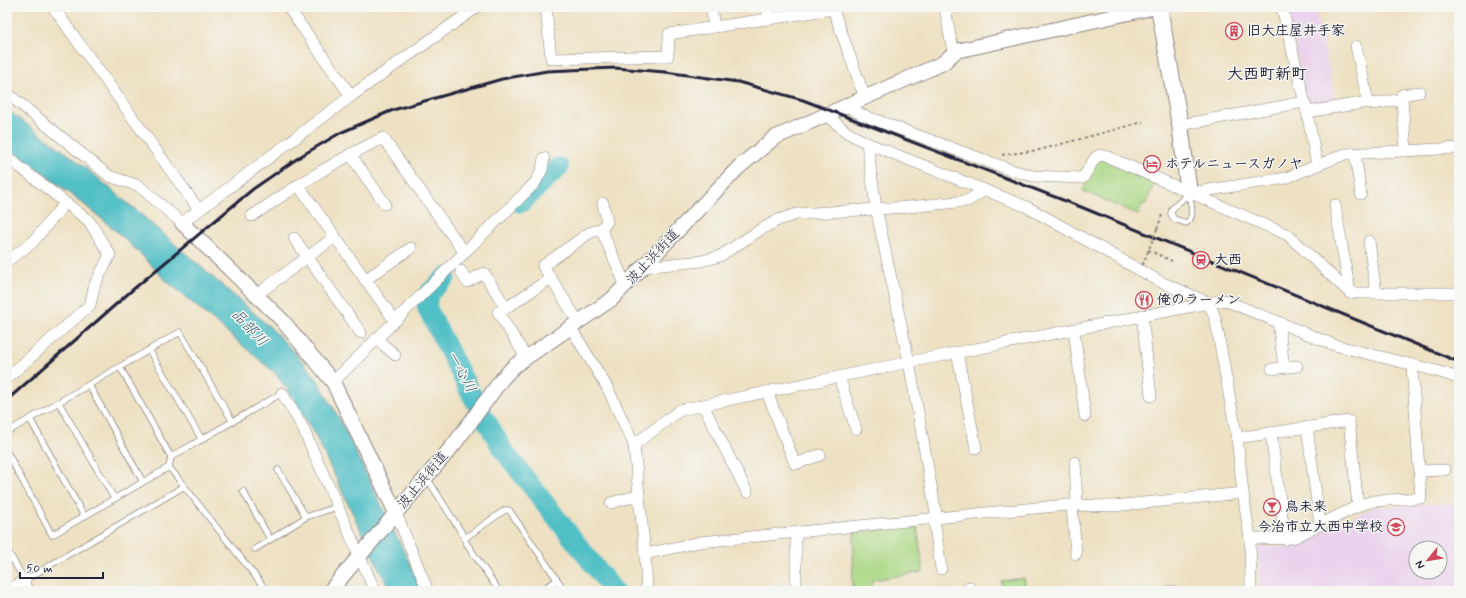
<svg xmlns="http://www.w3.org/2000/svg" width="1466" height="598" font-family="Mynerve,'Klee One',sans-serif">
	<rect width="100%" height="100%" fill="#f6f6f2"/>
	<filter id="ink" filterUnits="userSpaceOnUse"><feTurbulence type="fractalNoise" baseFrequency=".025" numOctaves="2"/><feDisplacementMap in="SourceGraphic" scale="8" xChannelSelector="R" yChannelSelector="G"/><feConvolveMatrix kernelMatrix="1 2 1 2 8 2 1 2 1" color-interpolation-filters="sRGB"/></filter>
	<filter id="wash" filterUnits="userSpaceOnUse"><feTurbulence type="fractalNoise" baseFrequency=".012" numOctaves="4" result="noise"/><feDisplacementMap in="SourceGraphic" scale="16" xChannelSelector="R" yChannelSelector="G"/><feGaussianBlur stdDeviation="0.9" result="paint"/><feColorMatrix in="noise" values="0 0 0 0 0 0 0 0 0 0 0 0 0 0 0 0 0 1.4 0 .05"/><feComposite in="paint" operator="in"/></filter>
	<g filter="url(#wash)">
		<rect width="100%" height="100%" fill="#eee1c3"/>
		<g fill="#ead1ec" fill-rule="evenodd">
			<polygon points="1287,7 1315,7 1336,102 1308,108"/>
			<path d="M1459,503V591H1260L1258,547H1293L1374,507ZM1416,548H1440V572H1416Z"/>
		</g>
		<g fill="#aad783" stroke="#667c5f">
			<polygon points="1099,158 1155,182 1145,205 1142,204 1138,215 1083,191 1095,162"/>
			<polygon points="917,525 923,572 872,580 873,591 852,591 854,533"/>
			<polygon points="1024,578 1026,591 1003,591 1001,581"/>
		</g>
		<path fill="#51bfc6" stroke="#3a7080" d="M7,110L72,157L130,205L271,328L305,364L318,381L339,418L423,591H390L316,437L293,397L275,373L162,277C121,229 58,184 7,147Z"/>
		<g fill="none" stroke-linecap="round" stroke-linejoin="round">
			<g stroke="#51bfc6" stroke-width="20">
				<polyline points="521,203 559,167"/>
				<polyline points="446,277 428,294 427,308 470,392 503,450 614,591"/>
			</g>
		</g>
	</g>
	<g filter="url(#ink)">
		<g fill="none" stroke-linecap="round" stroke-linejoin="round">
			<g stroke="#88827f" stroke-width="7">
				<g id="service">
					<path d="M1189,193C1190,203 1196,217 1186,223L1174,219L1171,214L1172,209Z"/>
					<polyline points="149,350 202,440"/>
					<polyline points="120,367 171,457"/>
					<polyline points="89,385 143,482"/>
					<polyline points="59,403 114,498"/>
					<polyline points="30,419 84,516"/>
					<polyline points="7,432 180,332 233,422"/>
					<polyline points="7,452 52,535 169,467 171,457 282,393"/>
					<polyline points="169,467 267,591"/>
					<polyline points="278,470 306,517"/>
					<polyline points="427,478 465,538 505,510 509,510 565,591"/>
					<polyline points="243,491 270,539"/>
					<polyline points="465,538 465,541 499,591"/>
					<polyline points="255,549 306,517 337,507"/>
					<polyline points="7,550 31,591"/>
					<polyline points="25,580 183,487"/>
					<polyline points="540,591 557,580"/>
				</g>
			</g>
			<g stroke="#88827f" stroke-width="12">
				<g id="minor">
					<polyline points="53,7 199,210"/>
					<polyline points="288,7 351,96 477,7"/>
					<polyline points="546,7 551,59 668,56 669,34 833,9 865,98"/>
					<polyline points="711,7 714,27"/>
					<polyline points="767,7 769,19"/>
					<polyline points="945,7 951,42 956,51"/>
					<polyline points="1282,7 1307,112 1317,165"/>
					<polyline points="1356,46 1368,102"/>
					<polyline points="7,93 109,176 139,186 182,223 351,96"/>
					<polyline points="1402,99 1406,151"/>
					<polyline points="846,105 862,115 1011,170 1033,176 1083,178 1095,158 1100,155 1108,157 1288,235 1350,293 1459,293"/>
					<polyline points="1307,112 1368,102 1373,104 1402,99 1402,95 1419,92"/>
					<polyline points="826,115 848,133 867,143 1027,207 1161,282 1207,302 1213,312 1216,322 1237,438 1243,493 1250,538 1251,591"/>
					<polyline points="1180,125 1304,102"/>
					<polyline points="867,143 876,208 909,362 937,519"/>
					<polyline points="350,154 385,204"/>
					<polyline points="1355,154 1361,194"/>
					<polyline points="7,157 89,221 110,255 95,284 90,305 7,378"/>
					<polyline points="298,185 395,321"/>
					<polyline points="1190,193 1286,178 1345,154 1459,148"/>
					<polyline points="603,203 607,222 601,229 626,286"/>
					<polyline points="1335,205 1350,293"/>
					<path d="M252,216C294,187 337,160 383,138L464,252"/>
					<polyline points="294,238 361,333"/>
					<polyline points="1369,241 1376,293"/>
					<polyline points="7,261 32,243 65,203"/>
					<polyline points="642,267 702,261 720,256 760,230 778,220 797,214 908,207 967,201 985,190"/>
					<polyline points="461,271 467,282 484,273 506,308 551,278"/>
					<polyline points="365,280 411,248"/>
					<polyline points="256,295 335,237"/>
					<polyline points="506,308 498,312 526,357"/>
					<polyline points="1142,315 1151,396"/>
					<polyline points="1278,322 1284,367"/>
					<polyline points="579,323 543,266 589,233 601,229"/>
					<polyline points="571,328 607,387 634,445 645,554 647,591"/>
					<polyline points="1074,329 1085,416"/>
					<polyline points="377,339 395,355"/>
					<polyline points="957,352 976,448"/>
					<polyline points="1272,369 1297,366"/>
					<polyline points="839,377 856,429"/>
					<polyline points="333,382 535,183 542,170 544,158"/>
					<polyline points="767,392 795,464 820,455"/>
					<polyline points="282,393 302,426 375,591"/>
					<polyline points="703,405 747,492"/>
					<polyline points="1307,427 1320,525"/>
					<polyline points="1271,433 1285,539"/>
					<polyline points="1237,438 1349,421 1358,506 1295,537 1285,539 1250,538"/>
					<polyline points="634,445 680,410 909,362 1224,300 1334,345 1433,370 1459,378"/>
					<polyline points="1075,462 1077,505"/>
					<polyline points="1419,471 1445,470"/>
					<polyline points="611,503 639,495"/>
					<polyline points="1072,505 1076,554"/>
					<polyline points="1358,506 1373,501 1421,498 1412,365"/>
					<polyline points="396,513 428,591"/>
					<polyline points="934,519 941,569"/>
					<polyline points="645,554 700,542 1065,505 1113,506 1243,493"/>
					<polyline points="969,587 969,591"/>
					<polyline points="8,591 25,580"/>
					<polyline points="796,591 796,533"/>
					<polyline points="1170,591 1172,591"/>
				</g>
			</g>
			<g stroke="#88827f" stroke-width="16">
				<g id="tertiary">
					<polyline points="182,223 282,320 333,382 396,513"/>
					<polyline points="330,591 455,443 502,379 514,366 612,299 739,167 774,138 943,63 956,51 1156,7"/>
				</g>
			</g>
			<g stroke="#88827f" stroke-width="18">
				<polyline id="secondary" points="1159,7 1180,125 1189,193"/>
			</g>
			<g stroke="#88827f" stroke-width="2" stroke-dasharray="3 3" stroke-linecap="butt">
				<polyline points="1002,155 1039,150 1143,122"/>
				<polyline points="1157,229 1162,215"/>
				<polyline points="1148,250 1172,261"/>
			</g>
			<use href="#service" stroke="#fff" stroke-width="5.5"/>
			<use href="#minor" stroke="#fff" stroke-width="11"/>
			<use href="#tertiary" stroke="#fff" stroke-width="14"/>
			<use href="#secondary" stroke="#fff" stroke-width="16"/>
			<polyline stroke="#22223b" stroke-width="3" points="7,400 130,292 253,189 301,156 340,133 393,110 502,79 547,71 615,68 665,72 738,82 803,100 1081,207 1459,362"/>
			<polyline stroke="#88827f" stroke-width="2" stroke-dasharray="3 3" stroke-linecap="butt" points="1144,264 1143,264 1157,229"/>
		</g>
	</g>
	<defs>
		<g id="building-ring" transform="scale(0.9)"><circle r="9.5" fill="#f6f6f2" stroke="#d1495b" stroke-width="1.5"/><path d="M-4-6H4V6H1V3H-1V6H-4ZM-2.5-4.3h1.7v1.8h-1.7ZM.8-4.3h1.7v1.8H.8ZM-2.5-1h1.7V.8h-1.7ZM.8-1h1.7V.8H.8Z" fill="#d1495b"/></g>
		<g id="hotel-ring" transform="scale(0.9)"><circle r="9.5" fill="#f6f6f2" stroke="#d1495b" stroke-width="1.5"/><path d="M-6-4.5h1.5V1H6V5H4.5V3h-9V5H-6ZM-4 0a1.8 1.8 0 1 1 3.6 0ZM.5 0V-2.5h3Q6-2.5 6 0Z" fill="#d1495b"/></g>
		<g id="station-ring" transform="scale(0.9)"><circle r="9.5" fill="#f6f6f2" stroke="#d1495b" stroke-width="1.5"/><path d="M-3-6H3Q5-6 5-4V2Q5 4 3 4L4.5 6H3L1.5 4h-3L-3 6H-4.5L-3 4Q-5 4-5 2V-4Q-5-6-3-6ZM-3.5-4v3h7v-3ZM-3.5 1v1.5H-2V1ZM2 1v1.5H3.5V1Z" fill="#d1495b"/></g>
		<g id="restaurant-ring" transform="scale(0.9)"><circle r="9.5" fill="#f6f6f2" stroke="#d1495b" stroke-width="1.5"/><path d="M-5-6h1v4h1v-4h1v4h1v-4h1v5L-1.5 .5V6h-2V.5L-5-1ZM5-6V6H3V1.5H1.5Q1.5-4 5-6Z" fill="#d1495b"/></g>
		<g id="bar-ring" transform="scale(0.9)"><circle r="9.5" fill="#f6f6f2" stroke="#d1495b" stroke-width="1.5"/><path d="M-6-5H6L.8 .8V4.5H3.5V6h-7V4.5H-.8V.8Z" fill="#d1495b"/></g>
		<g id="school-ring" transform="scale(0.9)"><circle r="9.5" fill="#f6f6f2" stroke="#d1495b" stroke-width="1.5"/><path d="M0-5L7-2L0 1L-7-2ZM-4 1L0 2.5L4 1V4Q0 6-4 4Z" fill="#d1495b"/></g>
	</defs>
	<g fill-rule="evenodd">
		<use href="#building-ring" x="1234" y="31"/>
		<use href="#hotel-ring" x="1152" y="164"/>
		<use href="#station-ring" x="1201" y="260"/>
		<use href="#restaurant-ring" x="1144" y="300"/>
		<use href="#bar-ring" x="1272" y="507"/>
		<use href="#school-ring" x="1396" y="527"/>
	</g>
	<g text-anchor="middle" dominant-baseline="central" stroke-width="3" stroke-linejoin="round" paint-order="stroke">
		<g font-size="14" font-weight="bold" fill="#22223b" stroke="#f6f6f2" text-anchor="start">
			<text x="1247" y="31">旧大庄屋井手家</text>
			<text x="1165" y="164">ホテルニュースガノヤ</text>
			<text x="1214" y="260">大西</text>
			<text x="1157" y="300">俺のラーメン</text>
			<text x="1285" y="507">鳥未来</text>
			<text x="1383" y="527" text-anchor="end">今治市立大西中学校</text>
		</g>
		<g font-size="14" fill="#22223b" stroke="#f6f6f2">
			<text transform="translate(653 257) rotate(-47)">波止浜街道</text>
			<text transform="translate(423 480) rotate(-50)">波止浜街道</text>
		</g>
		<g font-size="15" font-style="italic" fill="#32596c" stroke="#f6f6f2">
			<text transform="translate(249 328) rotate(47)">品部川</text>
			<text transform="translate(461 372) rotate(62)">一心川</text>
		</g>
		<g font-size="16" font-weight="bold" fill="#22223b" stroke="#f6f6f2">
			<text x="1267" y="74">大西町新町</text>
		</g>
	</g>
	<rect width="1466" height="598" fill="none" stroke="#f6f6f2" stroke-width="24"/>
	<g transform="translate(1428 560) rotate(240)"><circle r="19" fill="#f6f6f2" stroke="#a1a1a9"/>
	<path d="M0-3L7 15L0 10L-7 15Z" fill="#d1495b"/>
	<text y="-6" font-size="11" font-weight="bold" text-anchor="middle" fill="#22223b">N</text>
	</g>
	<path d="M20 572v6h83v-6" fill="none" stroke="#22223b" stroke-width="2"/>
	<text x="26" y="572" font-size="12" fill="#22223b" stroke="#f6f6f2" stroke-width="3" paint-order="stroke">50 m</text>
</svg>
